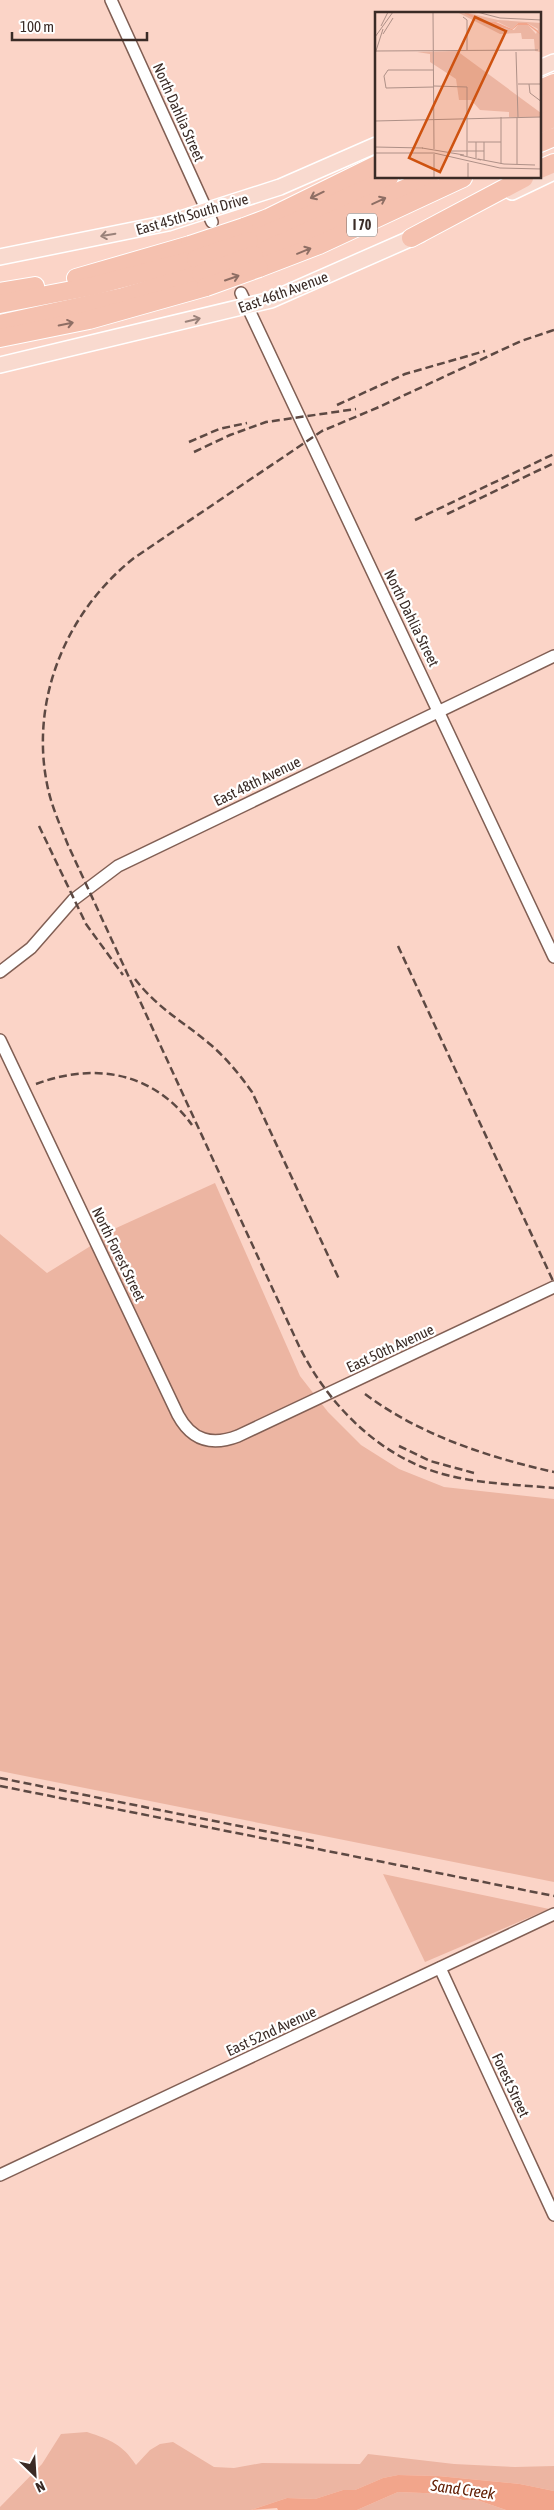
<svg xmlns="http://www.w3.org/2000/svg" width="554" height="2510" font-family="'Asap Condensed',sans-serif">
	<rect width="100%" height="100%" fill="#fbd4c7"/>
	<g fill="#ecb5a2">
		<polygon points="215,1183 300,1376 328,1412 361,1445 399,1469 444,1487 554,1499 554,1882 0,1771 0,1234 47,1273 89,1247 103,1234"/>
		<polygon points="383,1874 549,1909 425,1962"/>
		<path d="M87,2432C111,2440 122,2444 136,2465L150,2450L160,2444L173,2442L214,2467L234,2468L262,2463L360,2464L368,2454L454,2464L515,2467L554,2466V2491L520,2484L438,2476L398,2475L383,2478L355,2490H343L315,2499L287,2498L251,2510H0V2507L42,2464L61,2434Z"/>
		<polygon points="398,2492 447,2494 462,2500 477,2500 506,2510 553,2510 357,2510"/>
	</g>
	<polygon fill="#f2a58b" points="398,2475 438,2476 520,2484 554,2491 554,2510 506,2510 477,2500 462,2500 447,2494 398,2492 357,2510 278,2510 277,2508 251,2510 287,2498 315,2499 343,2490 355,2490 383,2478"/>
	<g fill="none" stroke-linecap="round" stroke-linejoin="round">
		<g stroke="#815f54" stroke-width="14">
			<g id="minor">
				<polyline points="111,0 212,222"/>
				<polyline points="241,293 554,957"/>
				<polyline points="0,972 31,948 73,900 118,866 554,656"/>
				<path d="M0,1040L178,1415C192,1441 212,1446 238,1436L554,1287"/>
				<polyline points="440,1968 554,2215"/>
				<polyline points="0,2175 554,1914"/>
			</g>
		</g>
		<g stroke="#fff" stroke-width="18">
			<g id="major">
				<polyline points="540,68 554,62"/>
				<polyline points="512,192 554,172"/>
				<polyline points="0,257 168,223 280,187 376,145"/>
				<polyline points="0,365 271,300 421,234"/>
			</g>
		</g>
		<g stroke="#fff" stroke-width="20">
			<g id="highway">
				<polyline points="540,89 554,83"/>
				<polyline points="540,106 554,100"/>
				<polyline points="540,124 554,118"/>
				<polyline points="540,143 554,137"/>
				<polyline points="540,169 554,163"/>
				<polyline points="244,227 268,218 376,165"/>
				<polyline points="411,238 524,178"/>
				<polyline points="249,241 295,222 389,178"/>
				<polyline points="254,255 429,178"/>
				<polyline points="259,268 319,245 463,178"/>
				<polyline points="76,278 190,245"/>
				<polyline points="0,292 35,286"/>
				<polyline points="0,304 93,286 196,259"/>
				<polyline points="0,324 123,297 201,274"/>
				<polyline points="0,338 89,320 206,287"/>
			</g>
		</g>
		<use href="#minor" stroke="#fff" stroke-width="11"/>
		<use href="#major" stroke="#f9dacf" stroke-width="15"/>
		<use href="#highway" stroke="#f5c1af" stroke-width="18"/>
		<g stroke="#5d4943" stroke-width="2.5" stroke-dasharray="8 4" stroke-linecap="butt">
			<path d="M554,330L521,341L379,407L322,431L134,558C67,611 30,698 47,784C51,805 60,825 68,845L299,1346C329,1407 385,1463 455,1477C487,1484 521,1485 554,1488"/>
			<polyline points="337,405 405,374 485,351"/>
			<polyline points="189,442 219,429 247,423"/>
			<polyline points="194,452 230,435 266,422 356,409"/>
			<polyline points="447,514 554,463"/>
			<polyline points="415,520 554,454"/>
			<polyline points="39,826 86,924 123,975"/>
			<polyline points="398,946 554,1283"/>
			<path d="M135,979C157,1008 184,1022 211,1045C227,1059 240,1075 252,1092L339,1279"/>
			<path d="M36,1084C95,1062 154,1072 192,1125"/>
			<path d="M365,1394C420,1435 487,1457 554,1472"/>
			<polyline points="399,1446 430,1461 474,1473"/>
			<polyline points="0,1778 314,1841"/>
			<polyline points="0,1786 554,1896"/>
		</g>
		<g stroke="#fff" stroke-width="20" stroke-linecap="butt">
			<g id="highway-bridge">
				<polyline points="190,245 244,227"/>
				<polyline points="196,259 249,241"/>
				<polyline points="201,274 254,255"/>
				<polyline points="206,287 259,268"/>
			</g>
		</g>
		<use href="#highway-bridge" stroke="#f5c1af" stroke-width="18"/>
	</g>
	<defs><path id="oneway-shaft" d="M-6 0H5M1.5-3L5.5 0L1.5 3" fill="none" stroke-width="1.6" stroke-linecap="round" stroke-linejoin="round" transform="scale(1.25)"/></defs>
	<g stroke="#8e6e64">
		<use href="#oneway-shaft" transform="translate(317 195) rotate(154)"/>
		<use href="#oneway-shaft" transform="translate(379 201) rotate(-25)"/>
		<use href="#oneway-shaft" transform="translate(304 251) rotate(-22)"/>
		<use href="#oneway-shaft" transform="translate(232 278) rotate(-19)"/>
		<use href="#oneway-shaft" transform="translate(66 324) rotate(-12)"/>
	</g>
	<g stroke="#9a827a">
		<use href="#oneway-shaft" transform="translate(108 235) rotate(170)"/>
		<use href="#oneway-shaft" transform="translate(193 320) rotate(-13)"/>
	</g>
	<g text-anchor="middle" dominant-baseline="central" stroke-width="4.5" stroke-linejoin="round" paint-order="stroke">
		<rect fill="#fff" stroke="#756b67" stroke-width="1" x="347" y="213.5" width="30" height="23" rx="4"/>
		<g font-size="14" font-weight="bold" fill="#3a2b26">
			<text x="362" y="225">I 70</text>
		</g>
		<g font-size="15" fill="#3a2b26" stroke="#fff">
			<text transform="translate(179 112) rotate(66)">North Dahlia Street</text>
			<text transform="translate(192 214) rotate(-16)">East 45th South Drive</text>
			<text transform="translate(283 292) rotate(-20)">East 46th Avenue</text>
			<text transform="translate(412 618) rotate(64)">North Dahlia Street</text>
			<text transform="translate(257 781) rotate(-26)">East 48th Avenue</text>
			<text transform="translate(119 1254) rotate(64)">North Forest Street</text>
			<text transform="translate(390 1348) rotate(-25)">East 50th Avenue</text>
			<text transform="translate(271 2031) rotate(-25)">East 52nd Avenue</text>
			<text transform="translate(511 2085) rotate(65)">Forest Street</text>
		</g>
		<g font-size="16" font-style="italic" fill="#632006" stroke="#fff">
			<text transform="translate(463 2489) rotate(8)">Sand Creek</text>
		</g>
	</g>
	<g transform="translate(375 12)">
		<rect width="166" height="166" fill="#fbd4c7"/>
		<path d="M82,0L96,3L108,11H117L122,15L139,18L143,13H153L161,22L163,17L152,11H143L137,17L123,10H108L89,0L123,8L166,11V40L160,39L159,27H147L146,21L125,22ZM82,39L166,101V105H134V100L105,98L96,88H84L81,67L55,50V42L42,40Z" fill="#ecb5a2"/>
		<path d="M87,0L98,3L108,10H121L137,17L143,11H152L162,18L166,23L153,13H143L137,18L108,11Z" fill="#f2a58b"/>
		<path fill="none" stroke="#ae9087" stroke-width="1" d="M58,0L59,137M102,0L125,6L167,8M88,5L92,8V38M6,14L13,0M8,22L18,6M0,25L18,0M0,39L163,38M141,40L143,106M0,42L8,17M143,72H167M154,72L155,81L167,90M59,74L92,75V144M59,75L11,76L9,64L13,58H59M142,106V152M0,109L167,105M93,130H126M0,135L48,136M47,136L89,143M75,139H109M0,141H59L125,156L167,157M85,143L106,148M101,146V130M103,147L129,152L160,153M109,148V130M126,152V105M59,166V142M93,166V151"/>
		<path fill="#ce5210" fill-opacity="0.15" stroke="#ce5210" stroke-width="2.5" d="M100,5L131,19L65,160L34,146Z"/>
		<rect width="166" height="166" fill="none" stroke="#3a2b26" stroke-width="2.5"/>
	</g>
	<g transform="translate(35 2475) rotate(155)" stroke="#ffffff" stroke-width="4" paint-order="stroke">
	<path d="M0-4L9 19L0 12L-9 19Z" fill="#3a2b26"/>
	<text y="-8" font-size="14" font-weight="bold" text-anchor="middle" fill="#3a2b26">N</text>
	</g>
	<path d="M12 32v8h135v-8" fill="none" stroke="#3a2b26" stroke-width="2.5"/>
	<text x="20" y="32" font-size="15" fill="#3a2b26" stroke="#ffffff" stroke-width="4" paint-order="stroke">100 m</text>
</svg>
